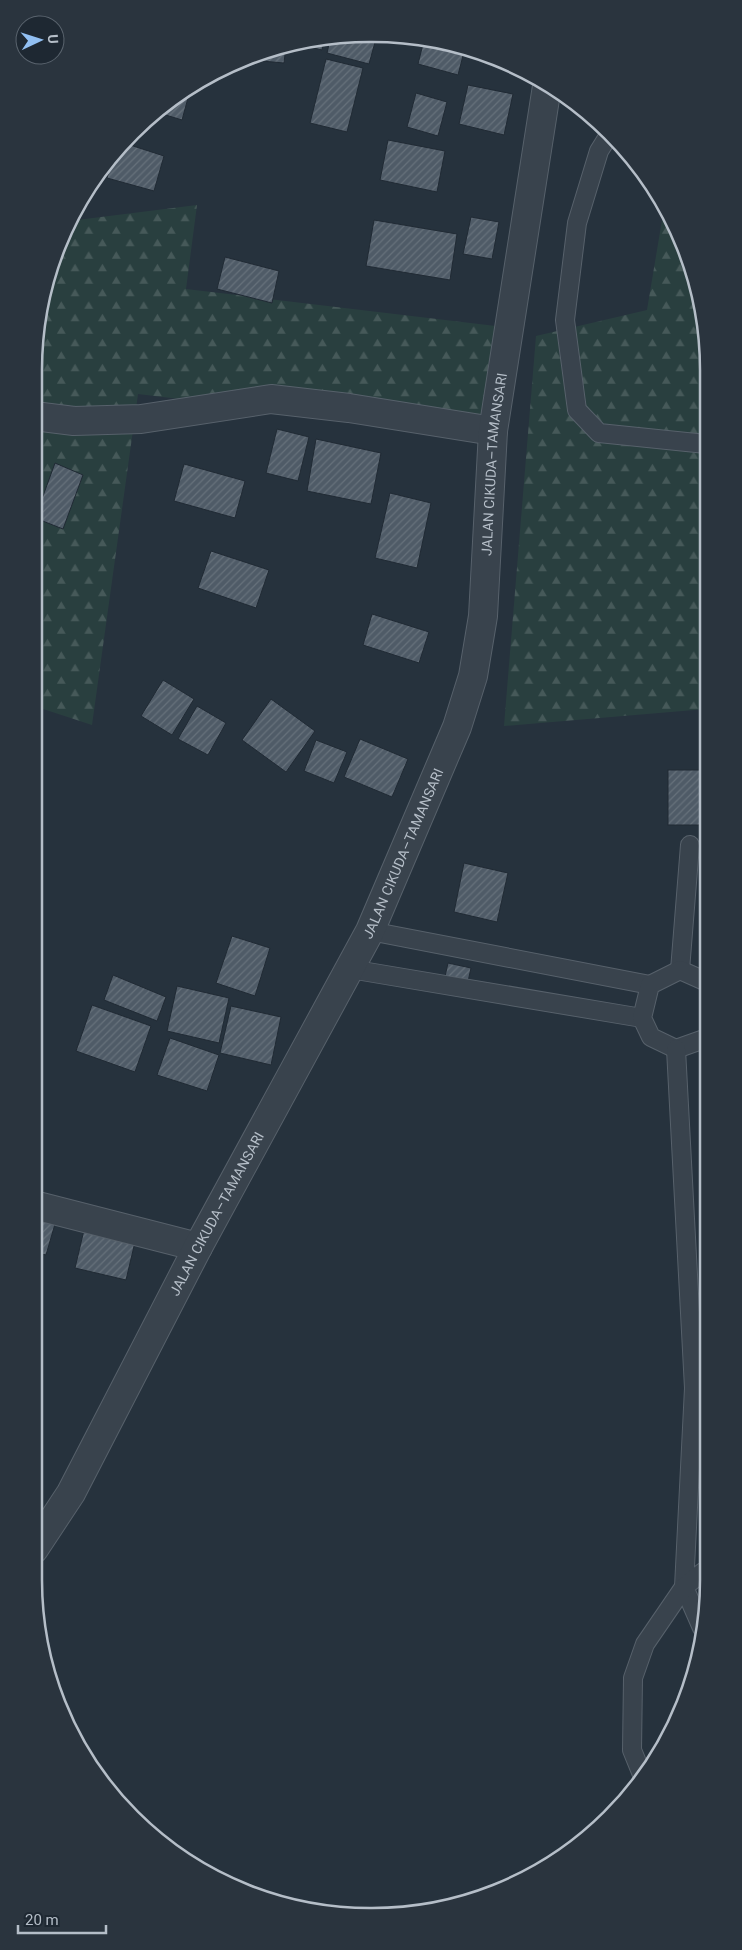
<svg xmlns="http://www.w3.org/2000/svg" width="742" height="1950" font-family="Roboto,sans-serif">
	<defs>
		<pattern id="forest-firs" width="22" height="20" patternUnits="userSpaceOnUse" patternTransform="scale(1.25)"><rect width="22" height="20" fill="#293f3f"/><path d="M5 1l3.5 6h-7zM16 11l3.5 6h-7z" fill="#465959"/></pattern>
		<pattern id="building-hatch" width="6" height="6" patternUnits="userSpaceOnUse" patternTransform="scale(1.25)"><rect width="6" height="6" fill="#4f5b67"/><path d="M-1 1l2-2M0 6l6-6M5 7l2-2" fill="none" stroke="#66717b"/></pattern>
	</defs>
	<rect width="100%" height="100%" fill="#26323d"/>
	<g fill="url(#forest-firs)">
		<polygon points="197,205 186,289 504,327 493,437 138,394 92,725 34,706 34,371 45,283 69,221"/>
		<polygon points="664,208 674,222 705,327 706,709 504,726 536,336 647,310"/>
	</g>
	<g fill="url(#building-hatch)" stroke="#202a34">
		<polygon points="377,35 369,64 327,53 331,36"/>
		<polygon points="325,37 322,50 297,44"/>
		<polygon points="424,40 459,45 465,48 458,75 418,64"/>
		<polygon points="286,46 284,63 250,60 250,57 263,52"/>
		<polygon points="326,59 363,68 347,132 310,123"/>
		<polygon points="468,85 513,94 504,135 459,124"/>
		<polygon points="191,87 182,120 156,112"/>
		<polygon points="416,93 447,102 438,136 407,127"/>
		<polygon points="388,140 445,151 437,192 380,180"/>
		<polygon points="124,143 164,156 154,191 107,178 114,154"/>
		<polygon points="471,217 499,222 492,259 463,254"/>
		<polygon points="374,220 457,234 450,280 366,266"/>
		<polygon points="225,257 279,271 272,303 217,289"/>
		<polygon points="277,429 309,437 298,481 266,473"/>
		<polygon points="316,439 381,453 371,504 307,491"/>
		<polygon points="55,463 83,475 63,529 35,518"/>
		<polygon points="184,464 245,481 235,518 174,501"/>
		<polygon points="390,493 431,503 417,568 375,558"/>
		<polygon points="211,551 269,570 256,608 198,588"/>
		<polygon points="372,614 429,632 419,663 363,645"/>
		<polygon points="163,680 194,699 172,735 141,716"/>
		<polygon points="271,699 315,731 286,772 242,740"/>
		<polygon points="197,706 226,723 208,755 178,739"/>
		<polygon points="360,739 408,759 392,797 344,777"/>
		<polygon points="316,740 347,752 334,783 304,771"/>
		<rect x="668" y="770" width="38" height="55"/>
		<polygon points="464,863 508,873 497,922 454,912"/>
		<polygon points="232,936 270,948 255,996 216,983"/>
		<polygon points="448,963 471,968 467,986 444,981"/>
		<polygon points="113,975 166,997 157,1021 104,1000"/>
		<polygon points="177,986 229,998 219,1043 167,1031"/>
		<polygon points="92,1005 151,1026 135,1072 76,1051"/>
		<polygon points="231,1006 281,1017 271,1065 220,1053"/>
		<polygon points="170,1038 219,1055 207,1091 157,1075"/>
		<polygon points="34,1218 55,1224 46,1255 34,1252"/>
		<polygon points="84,1230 135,1242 126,1280 75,1268"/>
	</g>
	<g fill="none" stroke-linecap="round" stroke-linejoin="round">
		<g stroke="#57616b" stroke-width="20">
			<g id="service">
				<polyline points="609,135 599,151 577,223 565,320 577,410 599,433 706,444"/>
				<polyline points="370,931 650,985"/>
				<polyline points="350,969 642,1018"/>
				<polyline points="680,970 690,845"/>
				<polyline points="707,982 680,970 650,985 642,1018 651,1037 676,1049 707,1038"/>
				<polyline points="676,1049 694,1388 684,1587 702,1628"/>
				<polyline points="643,1777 632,1750 633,1678 645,1644 684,1587 703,1572 708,1570"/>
			</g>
		</g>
		<g stroke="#57616b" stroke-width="30">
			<g id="minor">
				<polyline points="34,416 74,421 141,419 271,399 349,408 493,431"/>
				<polyline points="34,1205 198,1247"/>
			</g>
		</g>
		<g stroke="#57616b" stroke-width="30">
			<g id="tertiary">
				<path id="s1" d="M34,1549L71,1493L198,1247L370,931L457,727L473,676L483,616L493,431L547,86"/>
			</g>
		</g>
		<use href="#service" stroke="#39434d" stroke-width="18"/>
		<use href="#minor" stroke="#39434d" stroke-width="28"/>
		<use href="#tertiary" stroke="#39434d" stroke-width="28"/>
	</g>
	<g text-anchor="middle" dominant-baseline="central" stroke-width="4" stroke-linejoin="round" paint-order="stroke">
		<g font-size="14" fill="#b5bec8" stroke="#1e2832">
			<text stroke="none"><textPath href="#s1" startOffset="1192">JALAN CIKUDA–TAMANSARI</textPath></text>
			<text stroke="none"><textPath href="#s1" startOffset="788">JALAN CIKUDA–TAMANSARI</textPath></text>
			<text stroke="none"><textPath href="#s1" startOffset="382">JALAN CIKUDA–TAMANSARI</textPath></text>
		</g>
	</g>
	<path d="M0 0H742V1950H0ZM370 42H372A328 328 0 0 1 700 370V1580A328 328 0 0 1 372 1908H370A328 328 0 0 1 42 1580V370A328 328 0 0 1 370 42Z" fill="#2a343e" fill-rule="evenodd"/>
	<path fill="none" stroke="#b5bec8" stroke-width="2.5" d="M370 42H372A328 328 0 0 1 700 370V1580A328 328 0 0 1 372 1908H370A328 328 0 0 1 42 1580V370A328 328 0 0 1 370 42Z"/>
	<g transform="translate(40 40) rotate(86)"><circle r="24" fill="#1e2832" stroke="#5a646e"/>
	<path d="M0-4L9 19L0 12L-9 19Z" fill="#91bff2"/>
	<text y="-8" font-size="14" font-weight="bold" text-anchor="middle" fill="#b5bec8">U</text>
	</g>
	<path d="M18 1925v8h88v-8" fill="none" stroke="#b5bec8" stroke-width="2.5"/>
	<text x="25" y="1925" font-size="15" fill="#b5bec8" stroke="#1e2832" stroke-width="4" paint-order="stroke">20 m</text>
</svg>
